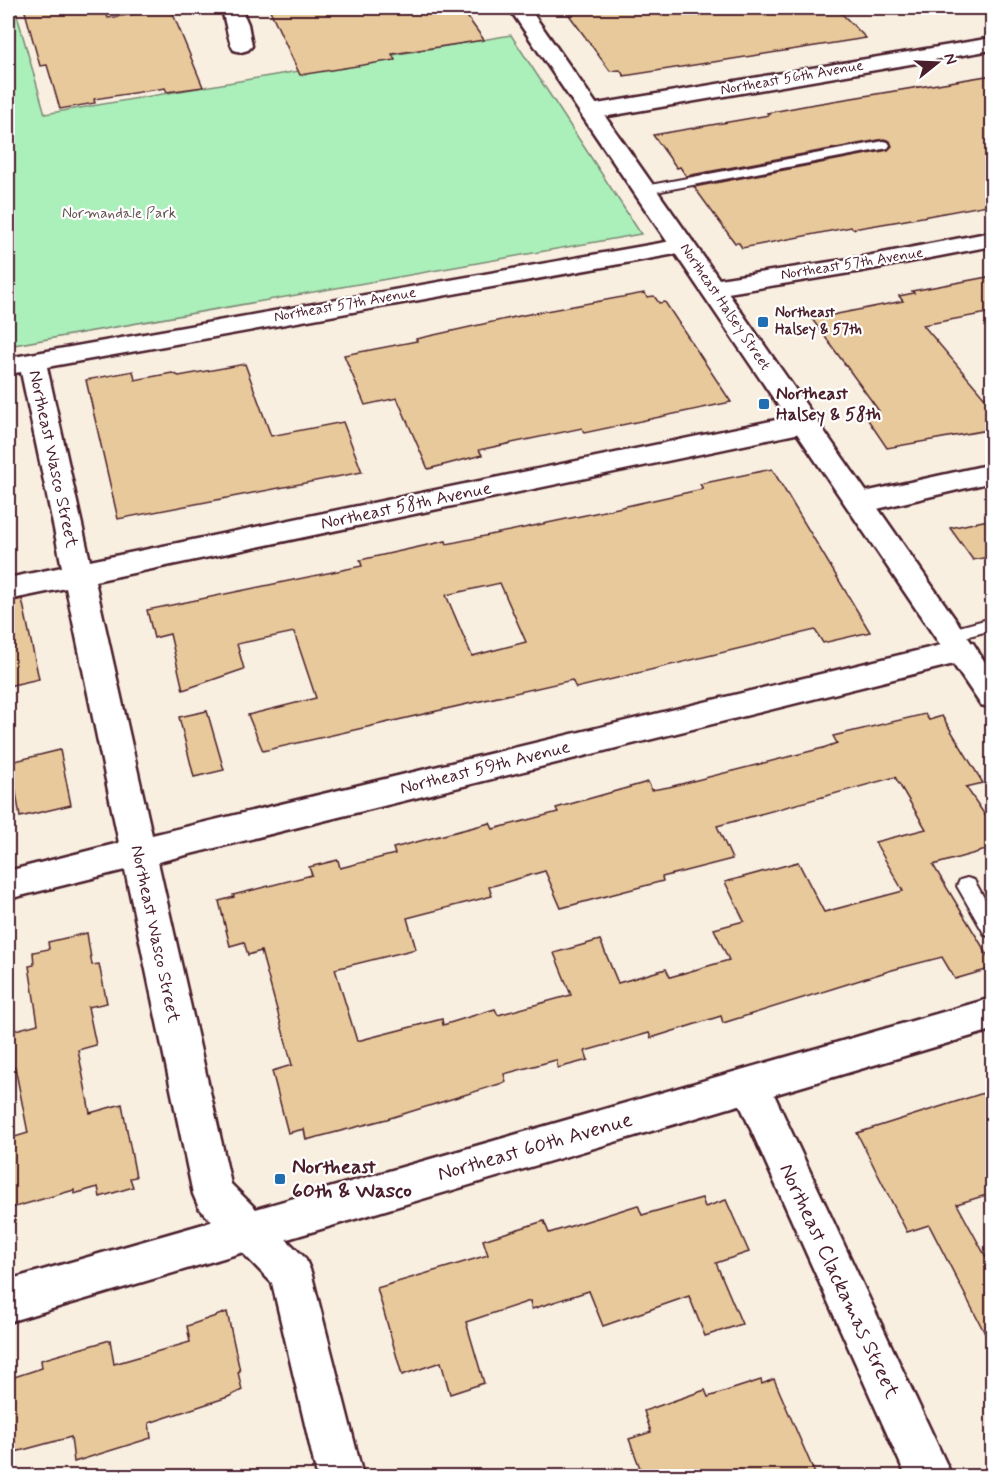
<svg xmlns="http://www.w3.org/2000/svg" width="1000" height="1484" font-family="Mynerve,sans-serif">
	<rect width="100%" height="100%" fill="#f8efe1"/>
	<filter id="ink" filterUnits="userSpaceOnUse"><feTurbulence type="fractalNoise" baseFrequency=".0167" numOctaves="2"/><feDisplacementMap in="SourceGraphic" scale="12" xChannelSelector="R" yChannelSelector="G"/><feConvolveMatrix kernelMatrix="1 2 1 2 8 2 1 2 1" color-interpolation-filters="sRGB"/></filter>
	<g filter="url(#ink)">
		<polygon fill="#abefba" stroke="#7a8772" stroke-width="1.5" points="8,8 15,8 45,114 511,35 641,234 8,346"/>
		<g fill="#e8c99b" stroke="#4a1f2b" stroke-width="1.5" fill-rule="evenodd">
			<polygon points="24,8 104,8 108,18 171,9 203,87 167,92 165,88 94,99 95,103 60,109 47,65 40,66"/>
			<polygon points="269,8 461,8 484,40 392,54 395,60 300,75"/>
			<polygon points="564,8 836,8 866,38 624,76 620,70 610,71"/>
			<polygon points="993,75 993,204 906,220 853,229 851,227 742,248 739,243 735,243 694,187 888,150 892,146 890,141 884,139 686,176 680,167 677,168 653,135 769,115 767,113 809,105"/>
			<polygon points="993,276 993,312 923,325 984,397 993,395 993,429 887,448 864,414 879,411 812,319 903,301 899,296 914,293 912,291"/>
			<polygon points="644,293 647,297 654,296 659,303 665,302 731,402 584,433 582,428 479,450 482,455 428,469 397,398 365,405 344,355 417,341 416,339 524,315"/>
			<polygon points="245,364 271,436 343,422 362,472 118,519 86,380 133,371 135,380 172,373 179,376"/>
			<path d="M772,469L870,632L823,643L815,630L576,688L572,680L263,751L248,715L316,698L294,632L237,644L244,669L183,690L170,634L154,638L147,610L362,566L360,560L446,541L447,544L595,513L703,489L700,484ZM500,583L526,642L472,656L446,595Z"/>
			<polygon points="993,519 993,556 973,560 950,528"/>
			<polygon points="22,599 39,679 8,686 8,602"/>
			<polygon points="207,711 224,770 194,777 179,717"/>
			<path d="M925,714L929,720L942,716L983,783L966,787L993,827V848L933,865L993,964V968L955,979L942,957L892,970L723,1023L721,1016L651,1038L649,1033L635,1037L585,1051L588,1060L558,1068L556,1060L504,1074L506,1082L387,1119L306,1140L304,1129L288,1133L272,1071L292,1065L261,951L248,955L244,942L230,946L219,901L234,897L233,895L312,875L309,867L338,860L340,868L395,854L393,848L490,823L493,829L558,812L556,808L648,782L652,790L669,787L823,748L837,743L833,736ZM895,777L926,829L875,842L903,891L824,912L798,862L725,882L744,921L714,929L729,960L670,977L666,969L618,983L600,940L554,953L571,995L498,1015L495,1009L443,1025L442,1019L357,1041L335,969L416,949L407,918L492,896L489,887L545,871L561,908L663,881L662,877L732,859L717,826Z"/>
			<polygon points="60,750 71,805 20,817 11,762"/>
			<polygon points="87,933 92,965 99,964 107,1003 88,1007 96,1045 78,1050 90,1113 122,1104 136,1177 130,1178 133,1187 100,1197 98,1187 74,1194 74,1190 8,1209 8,1139 28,1133 15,1067 8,1069 8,1032 38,1024 29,966 34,965 33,952 49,949 48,942"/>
			<polygon points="993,1090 993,1193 957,1204 993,1270 993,1349 929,1225 907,1232 857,1133"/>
			<polygon points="702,1198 705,1207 726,1200 749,1252 716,1263 742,1324 705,1336 689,1296 603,1326 589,1291 532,1309 530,1301 466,1322 484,1383 450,1394 441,1362 402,1375 377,1288 488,1255 483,1240 544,1221 549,1233 638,1205 642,1215"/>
			<polygon points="227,1312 240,1371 238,1372 242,1390 228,1397 149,1423 151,1438 74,1462 71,1437 8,1454 8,1379 42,1368 41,1360 110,1340 114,1364 190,1342 187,1326"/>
			<polygon points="774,1379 816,1476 643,1476 629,1439 651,1432 644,1411 705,1390 708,1397 761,1380 762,1384"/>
		</g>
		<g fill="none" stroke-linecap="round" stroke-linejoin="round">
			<g stroke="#4a1f2b" stroke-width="4">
				<g id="service">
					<polygon points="884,141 888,142 890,145 888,148 645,194 639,190 645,186"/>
					<polygon points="992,618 992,630 950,641 944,639 941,635 944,631"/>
					<polygon points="967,878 974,880 992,912 992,937 985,935 957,886 960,880"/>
				</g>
			</g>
			<g stroke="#4a1f2b" stroke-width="5">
				<g id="minor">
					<path d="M221,8H241L248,24L252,46L248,50L241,52L234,50C228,43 226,20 221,8Z"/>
					<polygon points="992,38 992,50 591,119 583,117 580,112 583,107 591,105"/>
					<polygon points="683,239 692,241 695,246 692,251 47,367 90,561 805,414 815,417 819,423 815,429 805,432 95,581 152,835 962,640 973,643 978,651 973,659 962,662 158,862 231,1184 305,1258 311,1272 363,1476 317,1476 272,1283 199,1208 193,1194 125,870 8,899 8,871 119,843 66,588 8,600 8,578 62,567 21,372 8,374 8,358"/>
					<polygon points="992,464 992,482 860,513 850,510 846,503 850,496 860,493"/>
					<polygon points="750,1068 764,1073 952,1476 906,1476 731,1085 736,1073"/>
				</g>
			</g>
			<g stroke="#4a1f2b" stroke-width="5">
				<g id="secondary">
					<polygon points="509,8 529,8 719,279 862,257 992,232 992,246 862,271 728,293 992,672 992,708 981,705"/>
					<polygon points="992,998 992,1030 8,1322 8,1280"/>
				</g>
			</g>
			<use href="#service" fill="#fff" fill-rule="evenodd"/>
			<use href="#minor" fill="#fff" fill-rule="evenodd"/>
			<use href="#secondary" fill="#fff" fill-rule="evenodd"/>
		</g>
	</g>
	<g fill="#1f6fb2" stroke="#fff" stroke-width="2">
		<rect x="757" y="316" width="12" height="12" rx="3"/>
		<rect x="758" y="398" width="12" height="12" rx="3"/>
		<rect x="274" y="1173" width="12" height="12" rx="3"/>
	</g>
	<g text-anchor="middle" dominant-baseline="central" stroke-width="4.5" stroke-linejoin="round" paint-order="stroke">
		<g font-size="15" fill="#4a1f2b" stroke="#fff">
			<text transform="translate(792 78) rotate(-10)">Northeast 56th Avenue</text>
			<text transform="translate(852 264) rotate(-9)">Northeast 57th Avenue</text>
			<text transform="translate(345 305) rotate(-10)">Northeast 57th Avenue</text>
			<text transform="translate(725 307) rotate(56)">Northeast Halsey Street</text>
		</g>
		<g font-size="15" fill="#62534f" stroke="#fff">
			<text x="119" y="214">Normandale Park</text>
		</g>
		<g font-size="15" font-weight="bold" fill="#4a1f2b" stroke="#fff" text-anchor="start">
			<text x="775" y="313">Northeast<tspan x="775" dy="17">Halsey &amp; 57th</tspan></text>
		</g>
		<g font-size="18" font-weight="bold" fill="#4a1f2b" stroke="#fff" text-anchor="start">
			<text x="776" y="394">Northeast<tspan x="776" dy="21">Halsey &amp; 58th</tspan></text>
		</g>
		<g font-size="18" fill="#4a1f2b" stroke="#fff">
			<text transform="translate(53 459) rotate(78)">Northeast Wasco Street</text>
			<text transform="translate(406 506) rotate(-12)">Northeast 58th Avenue</text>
			<text transform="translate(485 768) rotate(-14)">Northeast 59th Avenue</text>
			<text transform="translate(155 934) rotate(78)">Northeast Wasco Street</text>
		</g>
		<g font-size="21" fill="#4a1f2b" stroke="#fff">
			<text transform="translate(535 1147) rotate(-16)">Northeast 60th Avenue</text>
			<text transform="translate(839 1281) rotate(65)">Northeast Clackamas Street</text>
		</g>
		<g font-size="21" font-weight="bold" fill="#4a1f2b" stroke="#fff" text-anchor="start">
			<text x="292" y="1167">Northeast<tspan x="292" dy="24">60th &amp; Wasco</tspan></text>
		</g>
	</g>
	<rect width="1000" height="1484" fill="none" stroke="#fff" stroke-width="30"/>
	<rect x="15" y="15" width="970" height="1454" fill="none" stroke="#4a1f2b" stroke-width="2" filter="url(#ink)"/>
	<g transform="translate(937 63) rotate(72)" stroke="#ffffff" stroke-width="4.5" paint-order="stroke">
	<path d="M0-4.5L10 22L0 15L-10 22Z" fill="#4a1f2b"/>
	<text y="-9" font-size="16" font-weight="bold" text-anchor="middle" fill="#4a1f2b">N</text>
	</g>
</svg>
